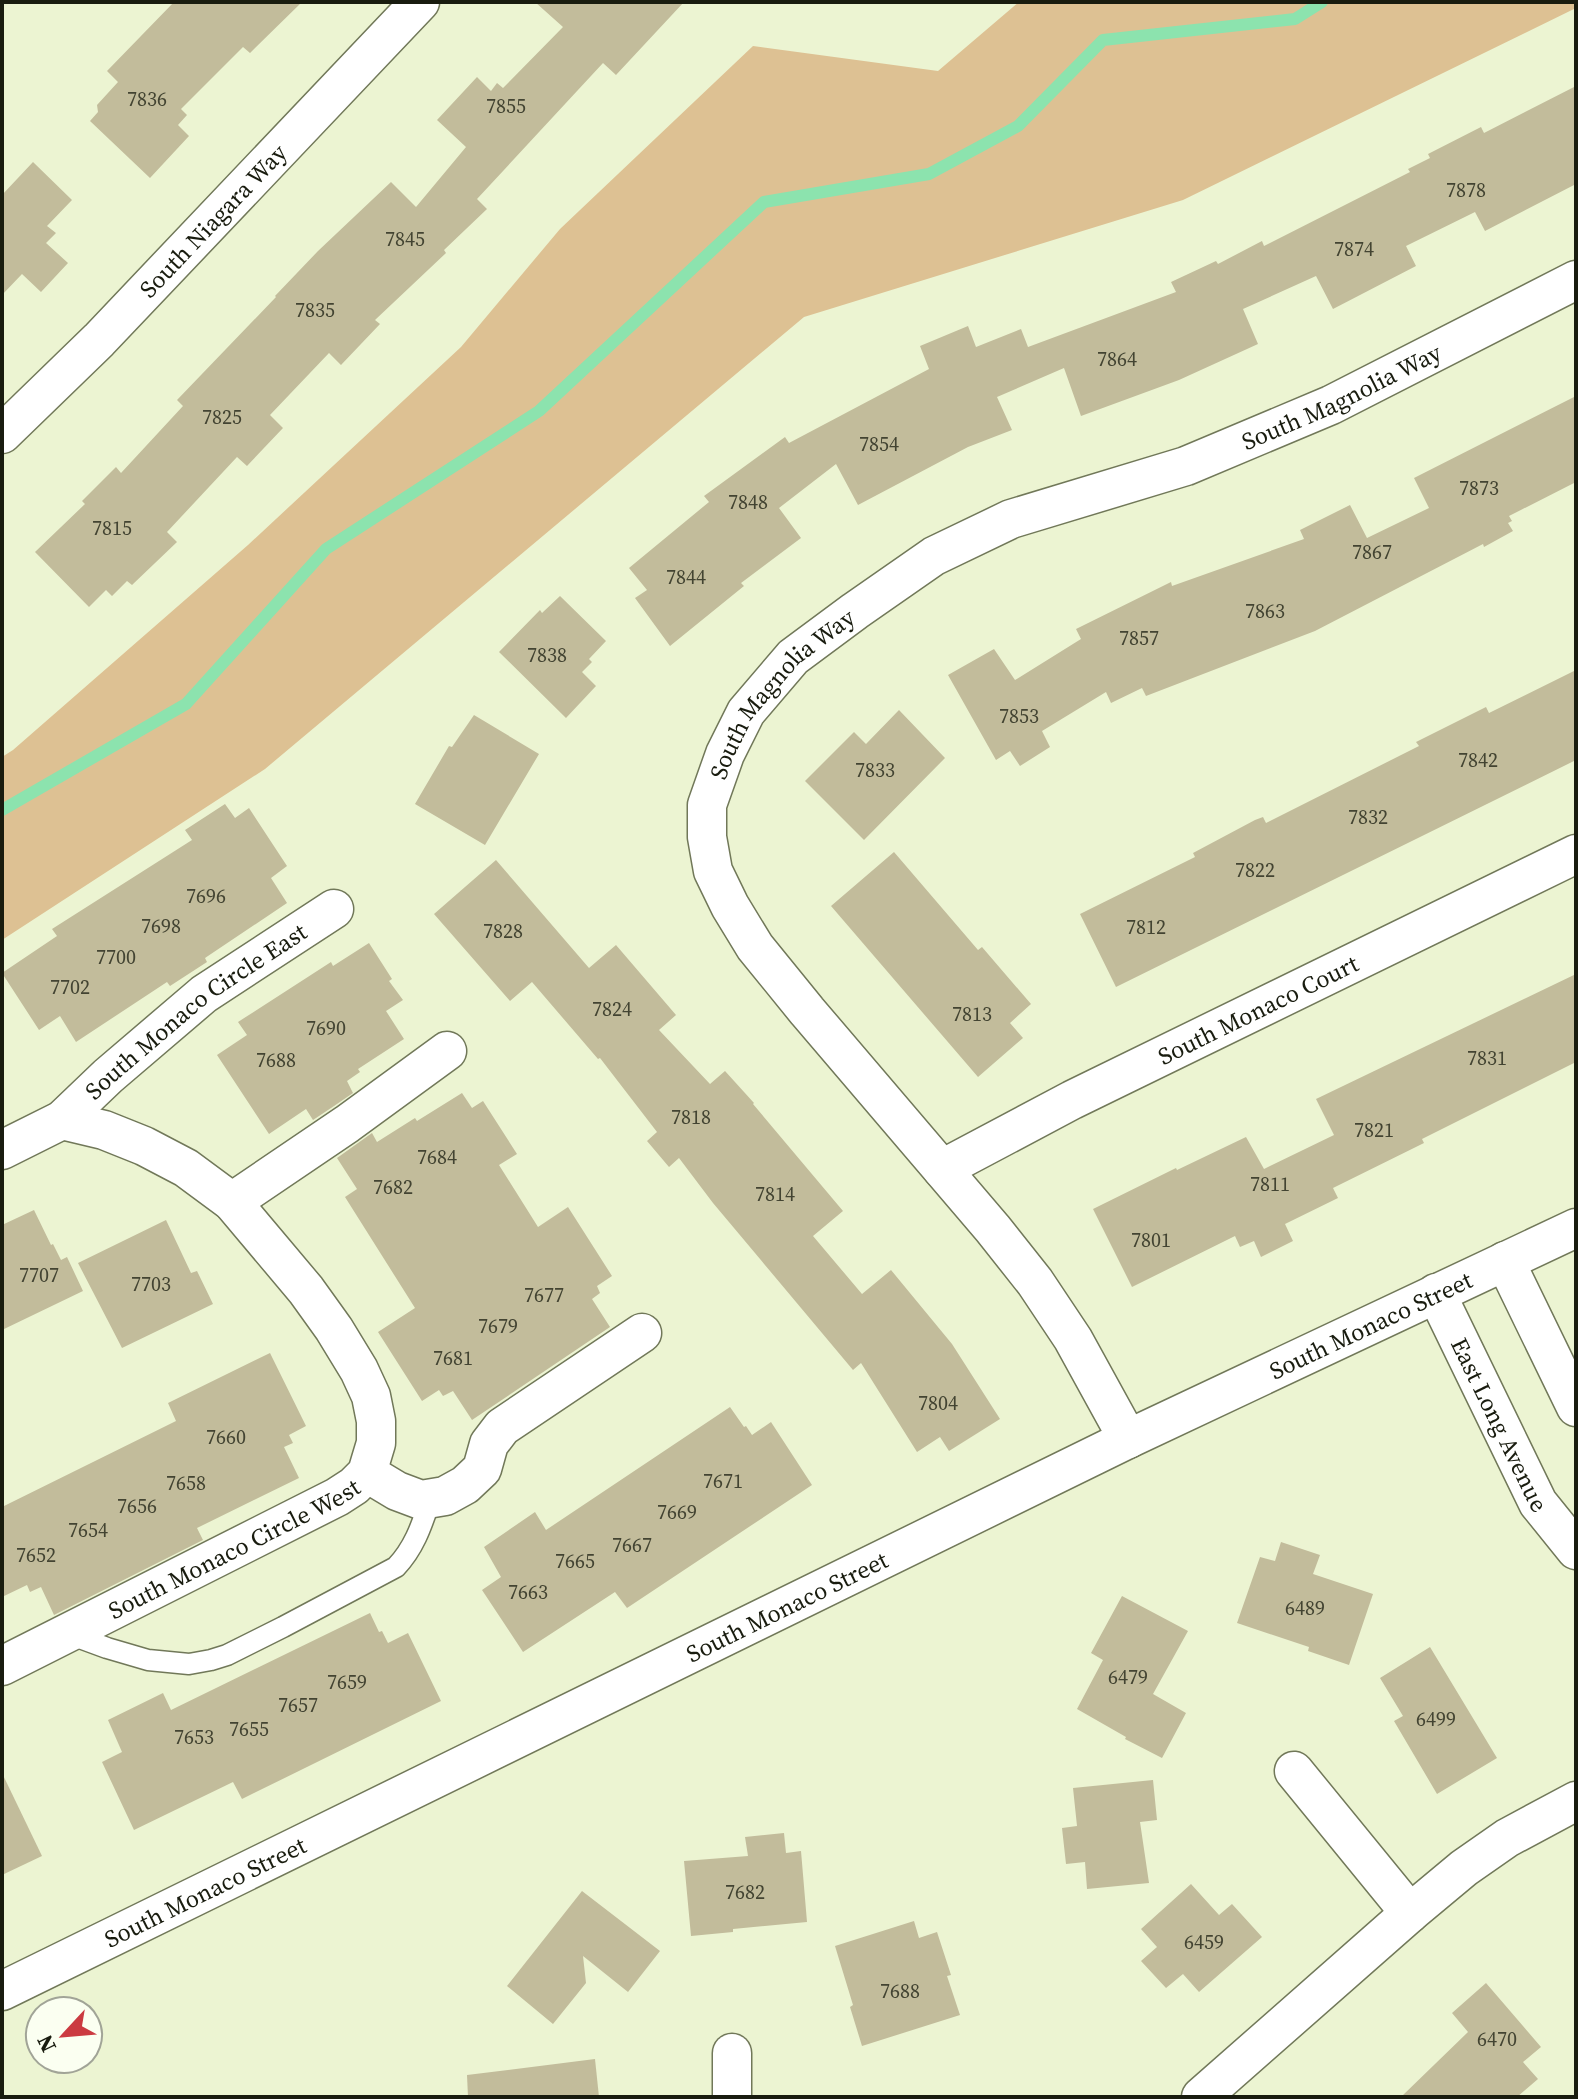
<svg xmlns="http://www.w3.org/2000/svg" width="1578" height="2099" font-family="'Source Serif 4',serif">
	<rect width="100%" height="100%" fill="#ecf4d2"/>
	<polygon fill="#ddc193" points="1019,2 1576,2 1576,8 1183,200 804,317 265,769 2,940 2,757 13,750 248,545 461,347 560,229 753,46 938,71"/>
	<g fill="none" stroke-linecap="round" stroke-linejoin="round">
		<polyline stroke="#8ce3ae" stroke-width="12" points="2,810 186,704 326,549 539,411 764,202 929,174 1018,126 1103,40 1295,19 1322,2"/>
	</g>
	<g fill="#c2bc9b">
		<polygon points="174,2 302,2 250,53 243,47 181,109 187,115 178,125 189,136 150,178 90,121 98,112 97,105 118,82 107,71"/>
		<polygon points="535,2 684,2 616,75 603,63 477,199 487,209 444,250 446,253 375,320 380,324 341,365 329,353 270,415 283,428 247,466 237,457 167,532 177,542 132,585 127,581 112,596 106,590 89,607 35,552 85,504 82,501 116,467 121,473 183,406 177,400 276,297 275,296 318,251 391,182 416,207 466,147 437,120 477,77 491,91 497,83 503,88 563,27"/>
		<polygon points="1576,86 1576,184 1485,231 1475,212 1406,246 1416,266 1333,309 1316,276 1243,309 1258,344 1179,380 1081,416 1064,368 997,397 1012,430 968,447 858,505 836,464 779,508 801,538 741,583 744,586 670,646 635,598 647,590 629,568 709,502 704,496 785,437 789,443 929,369 920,346 968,326 976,347 1021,329 1028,347 1176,292 1171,282 1216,261 1218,264 1262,241 1264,246 1410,172 1408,169 1430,158 1428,154 1481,127 1484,133"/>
		<polygon points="33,162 72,200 47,226 56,233 46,243 68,263 41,292 22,274 2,295 2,195"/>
		<polygon points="1576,396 1576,482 1509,516 1512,521 1508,523 1513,531 1484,547 1483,544 1315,631 1146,696 1142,688 1111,703 1106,692 1042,731 1050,747 1020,766 1010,751 996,760 948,675 994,649 1015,680 1081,639 1076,629 1171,582 1172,586 1304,539 1300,530 1350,505 1367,538 1429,508 1414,478"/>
		<polygon points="560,596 606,641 589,659 592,662 582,672 596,686 566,718 499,652 540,610 542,613"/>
		<polygon points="1576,670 1576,760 1116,987 1080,914 1195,857 1193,853 1255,820 1263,817 1266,823 1419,746 1416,742 1486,707 1489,713"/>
		<polygon points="899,710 945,758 864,840 805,781 854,732 866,744"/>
		<polygon points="474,715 539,754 485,845 415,804 449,746 452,747"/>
		<polygon points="225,804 235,818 249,808 287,866 271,878 287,903 205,958 207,962 170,986 167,982 76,1042 60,1016 39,1030 2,973 57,936 52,929 192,840 185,830"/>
		<polygon points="894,852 978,950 982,947 1031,1004 1010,1023 1023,1038 978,1077 831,906"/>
		<polygon points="496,860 589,968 616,945 676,1015 659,1030 710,1084 725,1071 754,1103 753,1104 843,1211 813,1236 862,1294 891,1270 952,1344 1000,1419 949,1451 940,1437 917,1452 861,1363 853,1370 713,1203 679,1158 669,1167 647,1141 657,1132 600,1058 598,1059 532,982 510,1001 434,914"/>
		<polygon points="369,943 392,979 389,981 403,1000 386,1011 404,1039 358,1069 360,1072 347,1081 353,1093 334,1106 313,1120 306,1109 269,1134 217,1055 247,1035 238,1022 331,962 333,966"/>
		<polygon points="1576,974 1576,1062 1422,1139 1424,1143 1333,1188 1338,1198 1285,1224 1293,1241 1261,1257 1254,1241 1240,1247 1235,1236 1132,1287 1093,1209 1176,1168 1177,1170 1246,1137 1264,1169 1334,1135 1316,1099"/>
		<polygon points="462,1093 472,1108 483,1101 517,1154 499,1165 538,1227 568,1207 612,1276 597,1286 600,1293 592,1299 610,1327 472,1420 453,1391 443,1396 439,1390 422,1401 378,1332 415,1308 345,1197 357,1189 337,1158 372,1133 377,1142 415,1118 417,1121"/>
		<polygon points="34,1210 51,1245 53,1244 61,1260 67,1257 83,1291 2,1330 2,1225"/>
		<polygon points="166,1220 191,1273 197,1271 213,1304 122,1348 78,1263"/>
		<polygon points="270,1353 306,1426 289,1435 293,1443 284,1447 299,1478 197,1528 203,1540 54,1615 41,1587 30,1592 27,1585 2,1597 2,1507 176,1421 168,1403"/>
		<polygon points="730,1407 744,1427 746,1426 752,1435 771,1422 812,1485 627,1608 615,1592 523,1652 482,1590 501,1577 484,1547 535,1512 546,1530"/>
		<polygon points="1281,1542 1320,1555 1313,1574 1373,1594 1349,1665 1308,1651 1309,1647 1237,1623 1260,1557 1275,1561"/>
		<polygon points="1122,1596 1188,1631 1153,1694 1186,1713 1162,1758 1125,1739 1126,1737 1077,1709 1103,1660 1091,1653"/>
		<polygon points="370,1613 379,1632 382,1631 388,1643 408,1633 441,1701 242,1799 233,1782 134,1830 102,1762 122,1752 108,1720 163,1693 171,1710"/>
		<polygon points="1430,1647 1497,1758 1437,1794 1394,1721 1403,1716 1380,1678"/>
		<polygon points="2,1773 42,1856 2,1875"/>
		<polygon points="1153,1780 1157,1820 1140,1822 1149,1883 1087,1889 1085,1862 1066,1864 1062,1828 1077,1826 1073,1788"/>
		<polygon points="784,1833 786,1853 801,1851 807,1922 733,1929 733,1932 691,1936 684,1861 748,1856 745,1837"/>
		<polygon points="1191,1884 1219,1915 1232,1904 1262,1937 1199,1992 1183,1974 1166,1988 1141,1961 1157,1947 1141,1929"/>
		<polygon points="582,1891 660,1951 628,1992 583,1956 586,1983 553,2024 507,1986"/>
		<polygon points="914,1921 919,1938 937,1932 951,1975 947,1976 960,2015 862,2046 850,2007 853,2005 835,1946"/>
		<polygon points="1486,1983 1541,2047 1523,2062 1538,2079 1517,2097 1401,2097 1468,2032 1452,2013"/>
		<polygon points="595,2059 599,2097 468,2097 467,2075"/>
	</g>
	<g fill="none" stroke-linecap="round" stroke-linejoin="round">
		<g stroke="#717859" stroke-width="23">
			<path id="lane" d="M69,1634L107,1648L148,1660L189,1664L211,1660L227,1655L283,1627L396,1567C415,1547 422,1524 431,1498"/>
		</g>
		<g stroke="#717859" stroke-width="41">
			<g id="street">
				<path id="s1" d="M2,434L99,340L420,2"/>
				<path id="s2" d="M2,1150L62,1120L108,1076L204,994L334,909"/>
				<path id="s3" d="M942,1169L1072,1100L1576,854"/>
				<polyline points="232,1202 347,1124 447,1051"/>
				<polyline points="1505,1261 1576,1407"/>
				<path id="s4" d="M1436,1293L1538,1503L1576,1550"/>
				<path id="s5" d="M1128,1439L1073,1339L1035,1282L993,1229L807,1011L755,947L730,906L713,871L707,837V805L725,754L746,712L793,657L855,611L934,556L1011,519L1186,466L1331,405L1576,280"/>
				<polyline points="367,1473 397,1491 421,1500 445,1496 465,1485 482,1469 489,1444 502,1427 642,1333"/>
				<path id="s6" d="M2,1666L337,1497L354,1486L367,1473L376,1443V1421L371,1396L359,1370L334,1329L306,1290L232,1202L186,1168L144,1146L104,1130L62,1120"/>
				<polyline points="1294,1771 1410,1913"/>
				<path id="s7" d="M2,1991L1128,1439L1576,1228"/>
				<polyline points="732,2097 732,2053"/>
				<polyline points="1201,2097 1410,1913 1464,1868 1507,1838 1576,1801"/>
			</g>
		</g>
		<use href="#lane" stroke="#fff" stroke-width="20"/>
		<use href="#street" stroke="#fff" stroke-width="38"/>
	</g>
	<g text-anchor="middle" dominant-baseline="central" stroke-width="7" stroke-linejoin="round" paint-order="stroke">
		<g font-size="20" fill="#434432">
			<text x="147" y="99">7836</text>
			<text x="506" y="106">7855</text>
			<text x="1466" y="190">7878</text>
			<text x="405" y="239">7845</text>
			<text x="1354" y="249">7874</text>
			<text x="315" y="310">7835</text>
			<text x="1117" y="359">7864</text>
			<text x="222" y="417">7825</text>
			<text x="879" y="444">7854</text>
			<text x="1479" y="488">7873</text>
			<text x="748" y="502">7848</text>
			<text x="112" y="528">7815</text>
			<text x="1372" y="552">7867</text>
			<text x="686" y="577">7844</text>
			<text x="1265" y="611">7863</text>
			<text x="1139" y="638">7857</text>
			<text x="547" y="655">7838</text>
			<text x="1019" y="716">7853</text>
			<text x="1478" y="760">7842</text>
			<text x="875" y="770">7833</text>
			<text x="1368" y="817">7832</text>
			<text x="1255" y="870">7822</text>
			<text x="206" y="896">7696</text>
			<text x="161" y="926">7698</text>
			<text x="1146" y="927">7812</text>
			<text x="503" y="931">7828</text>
			<text x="116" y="957">7700</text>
			<text x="70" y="987">7702</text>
			<text x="612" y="1009">7824</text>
			<text x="972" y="1014">7813</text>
			<text x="326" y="1028">7690</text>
			<text x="1487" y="1058">7831</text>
			<text x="276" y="1060">7688</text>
			<text x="691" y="1117">7818</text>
			<text x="1374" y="1130">7821</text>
			<text x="437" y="1157">7684</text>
			<text x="1270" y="1184">7811</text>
			<text x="393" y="1187">7682</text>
			<text x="775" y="1194">7814</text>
			<text x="1151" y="1240">7801</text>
			<text x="39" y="1275">7707</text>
			<text x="151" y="1284">7703</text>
			<text x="544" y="1295">7677</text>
			<text x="498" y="1326">7679</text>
			<text x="453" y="1358">7681</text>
			<text x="938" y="1403">7804</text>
			<text x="226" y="1437">7660</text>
			<text x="723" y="1481">7671</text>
			<text x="186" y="1483">7658</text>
			<text x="137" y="1506">7656</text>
			<text x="677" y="1512">7669</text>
			<text x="88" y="1530">7654</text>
			<text x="632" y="1545">7667</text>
			<text x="36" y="1555">7652</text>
			<text x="575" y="1561">7665</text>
			<text x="528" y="1592">7663</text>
			<text x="1305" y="1608">6489</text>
			<text x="1128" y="1677">6479</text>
			<text x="347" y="1682">7659</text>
			<text x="298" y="1705">7657</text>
			<text x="1436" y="1719">6499</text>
			<text x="249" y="1729">7655</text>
			<text x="194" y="1737">7653</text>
			<text x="745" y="1892">7682</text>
			<text x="1204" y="1942">6459</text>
			<text x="900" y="1991">7688</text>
			<text x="1497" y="2039">6470</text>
		</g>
		<g font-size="24" fill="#191c0f" stroke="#fbfff1">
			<text stroke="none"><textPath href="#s1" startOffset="300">South Niagara Way</textPath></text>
			<text stroke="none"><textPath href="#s5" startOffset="1558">South Magnolia Way</textPath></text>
			<text stroke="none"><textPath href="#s5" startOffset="910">South Magnolia Way</textPath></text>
			<text stroke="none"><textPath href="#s3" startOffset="354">South Monaco Court</textPath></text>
			<text stroke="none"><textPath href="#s2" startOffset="240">South Monaco Circle East</textPath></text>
			<text stroke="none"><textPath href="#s7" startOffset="1522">South Monaco Street</textPath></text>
			<text stroke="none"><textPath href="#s4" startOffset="146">East Long Avenue</textPath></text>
			<text stroke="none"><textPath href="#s6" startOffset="260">South Monaco Circle West</textPath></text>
			<text stroke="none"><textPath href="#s7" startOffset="874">South Monaco Street</textPath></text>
			<text stroke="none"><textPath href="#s7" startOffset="226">South Monaco Street</textPath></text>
		</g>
	</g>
	<rect width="1578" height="2099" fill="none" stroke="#191c0f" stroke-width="8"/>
	<g transform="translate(64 2035) rotate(244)"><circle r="38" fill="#fbfff1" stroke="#a1a497" stroke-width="2"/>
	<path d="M0-6L14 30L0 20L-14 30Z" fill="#cb3b41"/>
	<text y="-12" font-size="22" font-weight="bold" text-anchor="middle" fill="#191c0f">N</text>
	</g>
</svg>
